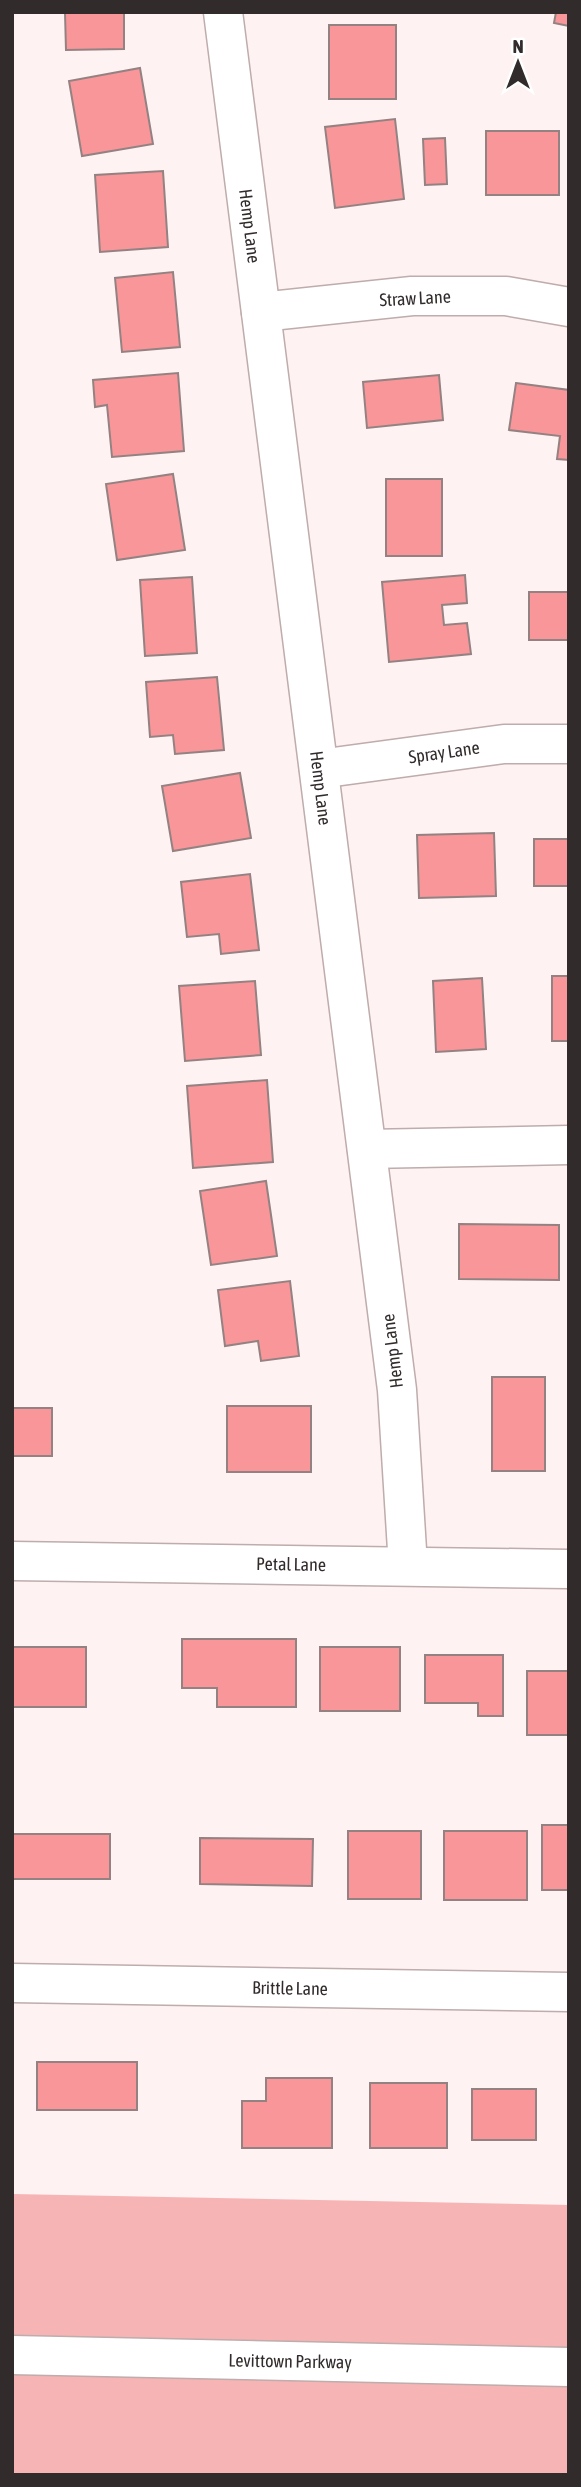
<svg xmlns="http://www.w3.org/2000/svg" width="581" height="2487" font-family="'Asap Condensed',sans-serif">
	<rect width="100%" height="100%" fill="#fef2f2"/>
	<polygon fill="#f7b4b5" points="12,2194 569,2205 569,2475 12,2475"/>
	<g fill="#f9969a" stroke="#948282" stroke-width="2">
		<polygon points="55,12 124,12 124,49 66,50 65,13"/>
		<polygon points="556,12 569,12 569,26 554,23"/>
		<rect x="329" y="25" width="67" height="74"/>
		<polygon points="140,68 153,144 82,156 69,81"/>
		<polygon points="395,119 404,199 335,208 325,127"/>
		<rect x="486" y="131" width="73" height="64"/>
		<polygon points="445,138 447,184 425,185 423,139"/>
		<polygon points="163,171 168,247 100,252 95,175"/>
		<polygon points="173,272 180,347 122,352 115,278"/>
		<polygon points="178,373 184,451 112,457 107,405 95,407 93,380"/>
		<polygon points="439,375 443,420 367,428 363,382"/>
		<polygon points="516,383 569,390 569,460 557,459 560,436 509,430"/>
		<polygon points="173,474 185,550 117,560 106,484"/>
		<rect x="386" y="479" width="56" height="77"/>
		<polygon points="465,575 467,603 442,605 444,625 467,623 471,654 389,662 382,582"/>
		<polygon points="192,577 197,653 145,656 140,580"/>
		<rect x="529" y="592" width="40" height="48"/>
		<polygon points="217,677 224,750 175,754 173,735 150,737 146,682"/>
		<polygon points="240,773 251,838 173,851 162,786"/>
		<polygon points="494,833 496,896 419,898 417,835"/>
		<rect x="534" y="839" width="35" height="47"/>
		<polygon points="250,874 259,950 221,954 219,934 187,937 181,882"/>
		<rect x="552" y="976" width="17" height="65"/>
		<polygon points="482,978 486,1049 436,1052 433,981"/>
		<polygon points="255,981 261,1055 185,1061 179,986"/>
		<polygon points="267,1080 273,1162 193,1168 187,1086"/>
		<polygon points="266,1181 277,1256 211,1265 200,1191"/>
		<polygon points="459,1224 559,1225 559,1280 459,1279"/>
		<polygon points="290,1281 299,1356 261,1361 258,1341 225,1346 218,1290"/>
		<rect x="492" y="1377" width="53" height="94"/>
		<rect x="227" y="1406" width="84" height="66"/>
		<rect x="12" y="1408" width="40" height="48"/>
		<polygon points="182,1639 296,1639 296,1707 217,1707 217,1688 182,1688"/>
		<rect x="12" y="1647" width="74" height="60"/>
		<rect x="320" y="1647" width="80" height="64"/>
		<polygon points="425,1655 503,1655 503,1716 478,1716 478,1703 425,1703"/>
		<rect x="527" y="1671" width="42" height="64"/>
		<rect x="542" y="1825" width="27" height="65"/>
		<rect x="348" y="1831" width="73" height="68"/>
		<rect x="444" y="1831" width="83" height="69"/>
		<rect x="12" y="1834" width="98" height="45"/>
		<polygon points="200,1838 313,1839 312,1886 200,1884"/>
		<rect x="37" y="2062" width="100" height="48"/>
		<polygon points="266,2078 332,2078 332,2148 242,2148 242,2101 266,2101"/>
		<rect x="370" y="2083" width="77" height="65"/>
		<rect x="472" y="2089" width="64" height="51"/>
	</g>
	<g fill="none" stroke-linecap="round" stroke-linejoin="round">
		<g stroke="#bfacac" stroke-width="41">
			<g id="minor">
				<polyline points="223,12 397,1390 408,1566"/>
				<polyline points="261,312 412,296 506,296 569,307"/>
				<polyline points="319,769 504,744 569,744"/>
				<polyline points="367,1149 569,1145"/>
				<polyline points="12,1561 569,1569"/>
				<polyline points="12,1983 569,1992"/>
				<polyline points="12,2355 569,2367"/>
			</g>
		</g>
		<use href="#minor" stroke="#fff" stroke-width="38"/>
	</g>
	<g text-anchor="middle" dominant-baseline="central" stroke-width="5" stroke-linejoin="round" paint-order="stroke">
		<g font-size="18" fill="#322b2b" stroke="#fff">
			<text transform="translate(250 226) rotate(83)">Hemp Lane</text>
			<text transform="translate(415 298) rotate(-3)">Straw Lane</text>
			<text transform="translate(444 752) rotate(-8)">Spray Lane</text>
			<text transform="translate(321 788) rotate(83)">Hemp Lane</text>
			<text transform="translate(392 1351) rotate(-97)">Hemp Lane</text>
			<text transform="translate(291 1564) rotate(1)">Petal Lane</text>
			<text transform="translate(290 1988) rotate(1)">Brittle Lane</text>
			<text transform="translate(290 2361) rotate(1)">Levittown Parkway</text>
		</g>
	</g>
	<rect width="581" height="2487" fill="none" stroke="#322b2b" stroke-width="28"/>
	<g transform="translate(518 63)" stroke="#ffffff" stroke-width="5" paint-order="stroke">
	<path d="M0-5L12 26L0 18L-12 26Z" fill="#322b2b"/>
	<text y="-10" font-size="19" font-weight="bold" text-anchor="middle" fill="#322b2b">N</text>
	</g>
</svg>
